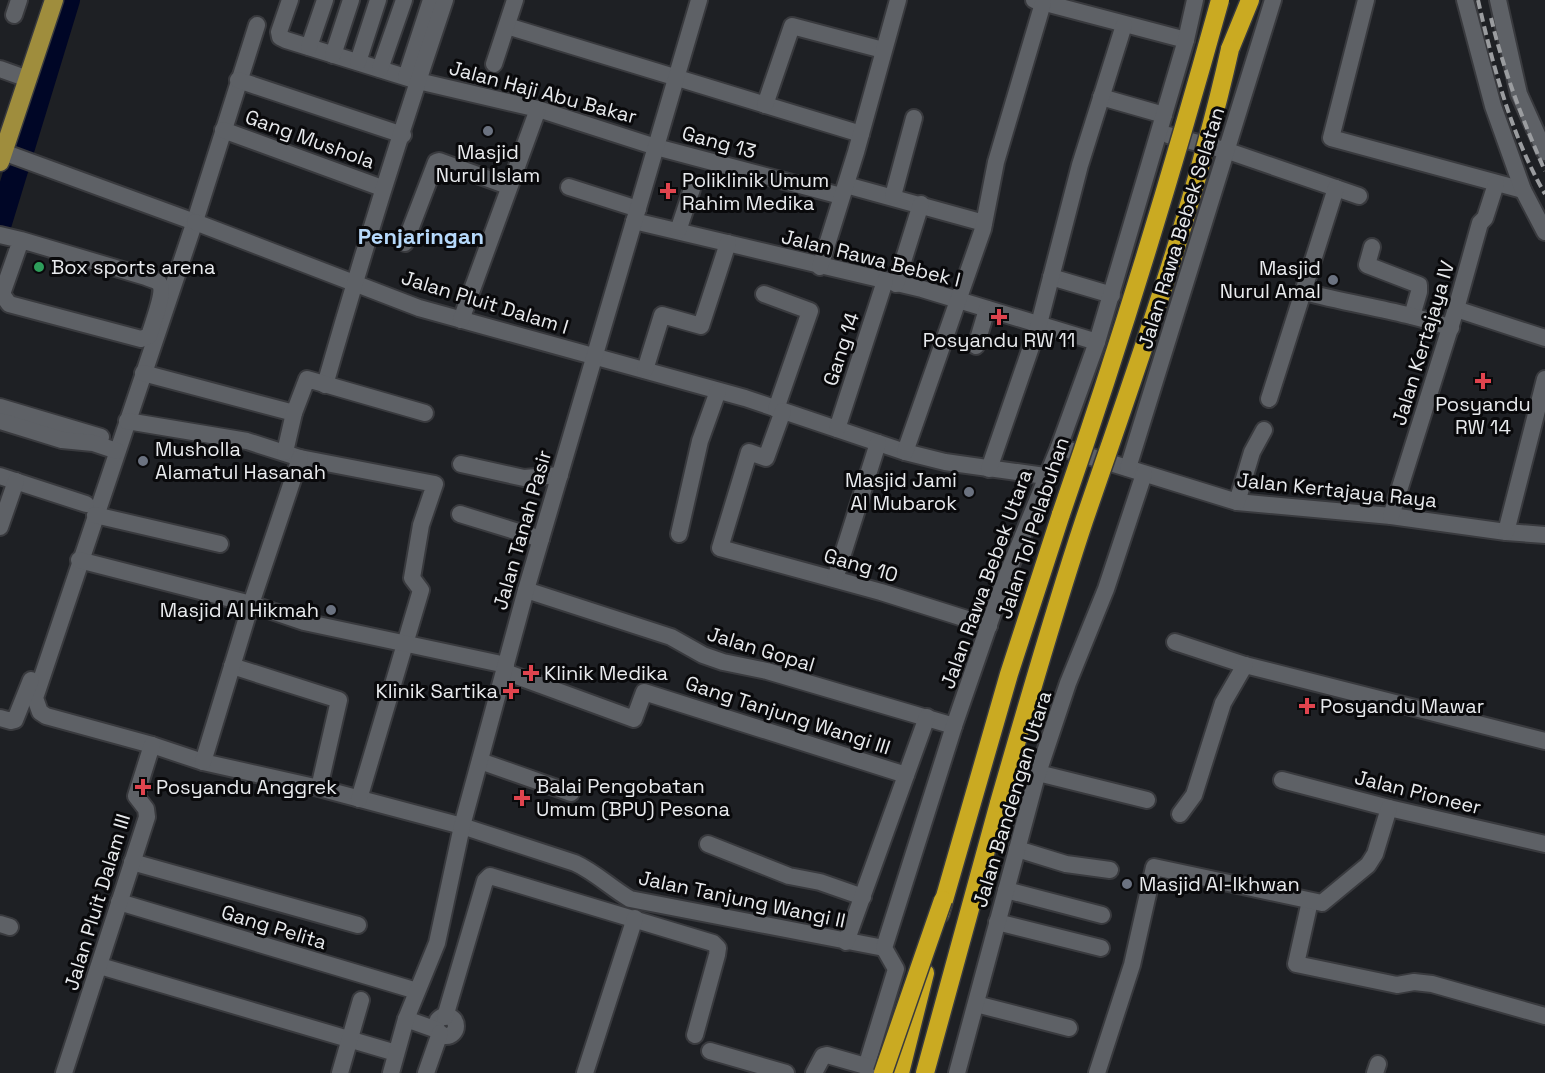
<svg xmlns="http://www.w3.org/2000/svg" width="1545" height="1073" font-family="'Space Grotesk',sans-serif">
	<rect width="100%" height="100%" fill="#1e2024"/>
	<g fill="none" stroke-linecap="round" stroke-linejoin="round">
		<polyline stroke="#000626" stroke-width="24" points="0,223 68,0"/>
		<g stroke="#393a3e" stroke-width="20">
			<g id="minor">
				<polyline points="290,0 279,32 280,37 286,40 418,81 538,109 656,147 841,196"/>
				<polyline points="1034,0 1186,40"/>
				<polyline points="1366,0 1331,138 1523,190"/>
				<polyline points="1465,0 1493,106 1523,190 1545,232"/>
				<polyline points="1498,0 1519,94 1545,152"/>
				<polyline points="14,15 19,0"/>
				<path d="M257,25L196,218L35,698L40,712L46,716L152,745L203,762L319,788L462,826L575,863C595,872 611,888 630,899L884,948"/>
				<polyline points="507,26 861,134"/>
				<polyline points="309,47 325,0"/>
				<polyline points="333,55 351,0"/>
				<polyline points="358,62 378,0"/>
				<polyline points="494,64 515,0"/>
				<polyline points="0,69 28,79"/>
				<polyline points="380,69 404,0"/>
				<polyline points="406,77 431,0"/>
				<polyline points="238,80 403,135"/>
				<polyline points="1101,97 1164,115"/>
				<polyline points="765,105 792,26 883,50"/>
				<polyline points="223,130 382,188"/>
				<polyline points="1168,135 1228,151 1359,196"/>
				<polyline points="3,152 189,220"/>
				<polyline points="846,185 984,223"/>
				<polyline points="569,187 638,209"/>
				<polyline points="893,196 914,118"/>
				<polyline points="634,221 922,289 1097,342"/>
				<polyline points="195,222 419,308 745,398 905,452 945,462 1045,476"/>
				<polyline points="678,231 692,189"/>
				<path d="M0,235L21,240L146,277C150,279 156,280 159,283C166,291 152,325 149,336L141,339L9,304L2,294L21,240"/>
				<polyline points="405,243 436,162 439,161 508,186"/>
				<polyline points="1372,247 1367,265 1419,285 1419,292 1412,316"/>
				<polyline points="820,267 856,152 898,0"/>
				<polyline points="1051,277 1112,295"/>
				<polyline points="896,284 921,204"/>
				<path d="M1305,292C1353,305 1404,311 1451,328"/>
				<polyline points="764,294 810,311 776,409"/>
				<polyline points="1456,309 1545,338"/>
				<polyline points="461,320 538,109"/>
				<polyline points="976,346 987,309"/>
				<polyline points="645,370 662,315 701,326 728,243"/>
				<polyline points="143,373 294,413"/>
				<path d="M325,385C362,255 402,128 445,0"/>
				<polyline points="1269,399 1336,188"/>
				<polyline points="0,407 101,437"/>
				<polyline points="783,411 766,458 749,452 720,548 881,592 989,626"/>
				<polyline points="0,421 62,440 93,443 117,451"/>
				<polyline points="127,421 247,441 300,458 435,484 421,525 412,578 421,590 359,799"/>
				<polyline points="837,429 885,281"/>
				<polyline points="1059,447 1237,502 1391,516 1506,532 1545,535"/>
				<polyline points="285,452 294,413 307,379 425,413"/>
				<polyline points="905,452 983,229 996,162 1043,3"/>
				<polyline points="461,464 524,478 560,475"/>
				<polyline points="1128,468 1273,0"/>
				<polyline points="989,469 1039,324 1080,165 1124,25"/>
				<polyline points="0,476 86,504"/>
				<polyline points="1237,502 1252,452 1264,430"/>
				<polyline points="460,514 541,539"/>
				<polyline points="95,515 220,544"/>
				<polyline points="1391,516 1456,309 1480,223 1485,218 1496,184"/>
				<polyline points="0,527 16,481"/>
				<polyline points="1506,532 1545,379"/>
				<polyline points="679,534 700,441 718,391"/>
				<polyline points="79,560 251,604 304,622 506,665"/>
				<polyline points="835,579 878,443"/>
				<polyline points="526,590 671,637 703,655 723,662 767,671 954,726"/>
				<polyline points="1175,642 1245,665 1545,741"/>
				<polyline points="232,666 339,700 319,788"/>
				<polyline points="505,672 634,719 644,692 906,775"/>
				<polyline points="0,718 11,721 15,720 31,680"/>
				<polyline points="480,761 571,793"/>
				<polyline points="203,762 251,604 300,458"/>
				<polyline points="1038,773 1147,800"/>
				<polyline points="1282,780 1389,808 1545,844"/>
				<polyline points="1180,814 1194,795 1223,703 1245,665"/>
				<polyline points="708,844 789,876 820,882 863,897"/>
				<polyline points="1017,849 1066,864 1110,870"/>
				<polyline points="132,862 358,925"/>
				<polyline points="1006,890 1102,915"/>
				<polyline points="1310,901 1296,964 1397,985 1414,982 1432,984 1545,1016"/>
				<polyline points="119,902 417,991"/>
				<polyline points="997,922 1101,948"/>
				<polyline points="0,924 10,927"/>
				<polyline points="846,942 927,717"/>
				<polyline points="100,966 396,1053"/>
				<polyline points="976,1004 1069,1028"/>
				<circle cx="446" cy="1026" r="10"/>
				<polyline points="445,1017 485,881 490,876 713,943 718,948 717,955 695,1035"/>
				<polyline points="406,1019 437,1030"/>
				<polyline points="710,1051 786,1073"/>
				<polyline points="866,1067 896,969 884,948 954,726 1002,587 1059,447 1097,342 1186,40 1195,0"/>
				<polyline points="64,1073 147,817 146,809 136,796 152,745"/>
				<polyline points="340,1073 361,1000"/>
				<polyline points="391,1073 406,1019 437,943 462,826 526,590 699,0"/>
				<polyline points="426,1073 440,1033"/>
				<polyline points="585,1073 635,918"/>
				<polyline points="814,1073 823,1056 827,1055 876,1069"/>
				<polyline points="957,1073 1036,779 1068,683 1106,589 1144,474"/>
				<polyline points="1097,1073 1132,965 1154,867 1322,903 1368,865 1375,854 1389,808"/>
				<polyline points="1375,1073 1378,1064"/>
			</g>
		</g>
		<g stroke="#393a3e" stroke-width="21">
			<polyline id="major" points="0,162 54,0"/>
		</g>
		<g stroke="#393a3e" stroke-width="21">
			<g id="highway">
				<polyline points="1230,49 1250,0"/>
				<polyline points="940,914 1009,674 1061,514"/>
				<polyline points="900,1073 925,973"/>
				<polyline points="925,1073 999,803"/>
			</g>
		</g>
		<use href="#minor" stroke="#5e6166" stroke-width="16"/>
		<use href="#major" stroke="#9f8d3d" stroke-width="18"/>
		<use href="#highway" stroke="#caaa22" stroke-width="18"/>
		<g stroke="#9a9c9f" stroke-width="4" stroke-dasharray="9 4.5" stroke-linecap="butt">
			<path d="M1478,0C1493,66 1511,135 1545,194"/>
			<path d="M1491,18C1504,72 1523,121 1545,171"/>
		</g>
		<g stroke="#393a3e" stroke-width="21" stroke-linecap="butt">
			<g id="highway-bridge">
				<path d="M1061,514C1120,344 1172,173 1220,0"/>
				<path d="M999,803C1026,709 1053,614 1084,521C1137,366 1194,210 1230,49"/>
				<polyline points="883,1073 943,900"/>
			</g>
		</g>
		<use href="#highway-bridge" stroke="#caaa22" stroke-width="18"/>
	</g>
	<g fill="#6b7280" stroke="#09090b" stroke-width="2">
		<circle cx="488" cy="131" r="6"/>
		<circle cx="1333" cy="280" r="6"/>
		<circle cx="143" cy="461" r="6"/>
		<circle cx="969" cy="492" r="6"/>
		<circle cx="331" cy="610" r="6"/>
		<circle cx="1127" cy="884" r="6"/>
	</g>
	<g fill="#e0444e" stroke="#09090b" stroke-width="2">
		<path d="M665 182h6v6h6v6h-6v6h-6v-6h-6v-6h6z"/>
		<path d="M996 308h6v6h6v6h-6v6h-6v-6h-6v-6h6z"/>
		<path d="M1480 372h6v6h6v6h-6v6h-6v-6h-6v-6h6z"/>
		<path d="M528 664h6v6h6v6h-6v6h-6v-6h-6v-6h6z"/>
		<path d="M508 682h6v6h6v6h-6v6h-6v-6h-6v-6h6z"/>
		<path d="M1304 697h6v6h6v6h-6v6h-6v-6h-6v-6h6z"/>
		<path d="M140 778h6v6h6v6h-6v6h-6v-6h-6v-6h6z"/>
		<path d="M519 789h6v6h6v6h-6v6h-6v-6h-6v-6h6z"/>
	</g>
	<circle fill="#2e9e5b" stroke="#09090b" stroke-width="2" cx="39" cy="267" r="6"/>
	<g text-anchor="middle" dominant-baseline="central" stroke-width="6" stroke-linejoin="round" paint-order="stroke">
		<g font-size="20" fill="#e8eaed" stroke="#09090b">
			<text transform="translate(543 92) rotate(15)">Jalan Haji Abu Bakar</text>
			<text transform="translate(310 139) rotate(20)">Gang Mushola</text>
			<text transform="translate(719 142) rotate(15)">Gang 13</text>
			<text transform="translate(1181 228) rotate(-73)">Jalan Rawa Bebek Selatan</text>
			<text transform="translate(871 258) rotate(14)">Jalan Rawa Bebek I</text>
			<text transform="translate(485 302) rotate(17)">Jalan Pluit Dalam I</text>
			<text transform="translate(1423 343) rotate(-73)">Jalan Kertajaya IV</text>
			<text transform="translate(841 349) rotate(-72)">Gang 14</text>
			<text transform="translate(1337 490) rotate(6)">Jalan Kertajaya Raya</text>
			<text transform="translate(1033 528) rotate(-72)">Jalan Tol Pelabuhan</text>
			<text transform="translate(522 530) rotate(-74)">Jalan Tanah Pasir</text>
			<text transform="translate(861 565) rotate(16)">Gang 10</text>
			<text transform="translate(986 579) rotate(-70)">Jalan Rawa Bebek Utara</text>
			<text transform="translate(761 649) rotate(17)">Jalan Gopal</text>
			<text transform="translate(788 715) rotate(18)">Gang Tanjung Wangi III</text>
			<text transform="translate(1418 792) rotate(14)">Jalan Pioneer</text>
			<text transform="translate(1012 799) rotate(-73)">Jalan Bandengan Utara</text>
			<text transform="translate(742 899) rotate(12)">Jalan Tanjung Wangi II</text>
			<text transform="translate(97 902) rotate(-73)">Jalan Pluit Dalam III</text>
			<text transform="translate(274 927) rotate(17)">Gang Pelita</text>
		</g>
		<g font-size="20" fill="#e8eaed" stroke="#09090b" text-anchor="start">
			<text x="488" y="152" text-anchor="middle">Masjid<tspan x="488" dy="23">Nurul Islam</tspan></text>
			<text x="682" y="180">Poliklinik Umum<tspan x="682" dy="23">Rahim Medika</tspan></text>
			<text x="51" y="267">Box sports arena</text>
			<text x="1321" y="268" text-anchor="end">Masjid<tspan x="1321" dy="23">Nurul Amal</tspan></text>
			<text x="999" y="340" text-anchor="middle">Posyandu RW 11</text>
			<text x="1483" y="404" text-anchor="middle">Posyandu<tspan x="1483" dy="23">RW 14</tspan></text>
			<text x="155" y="449">Musholla<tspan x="155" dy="23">Alamatul Hasanah</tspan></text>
			<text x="957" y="480" text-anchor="end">Masjid Jami<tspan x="957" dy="23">Al Mubarok</tspan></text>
			<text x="319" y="610" text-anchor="end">Masjid Al Hikmah</text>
			<text x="544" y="673">Klinik Medika</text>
			<text x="498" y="691" text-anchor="end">Klinik Sartika</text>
			<text x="1320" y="706">Posyandu Mawar</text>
			<text x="536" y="786">Balai Pengobatan<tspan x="536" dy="23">Umum (BPU) Pesona</tspan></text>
			<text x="156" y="787">Posyandu Anggrek</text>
			<text x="1139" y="884">Masjid Al-Ikhwan</text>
		</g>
		<g font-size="22" font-weight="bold" fill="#b6d9fb" stroke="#09090b">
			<text x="421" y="236">Penjaringan</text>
		</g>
	</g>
</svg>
